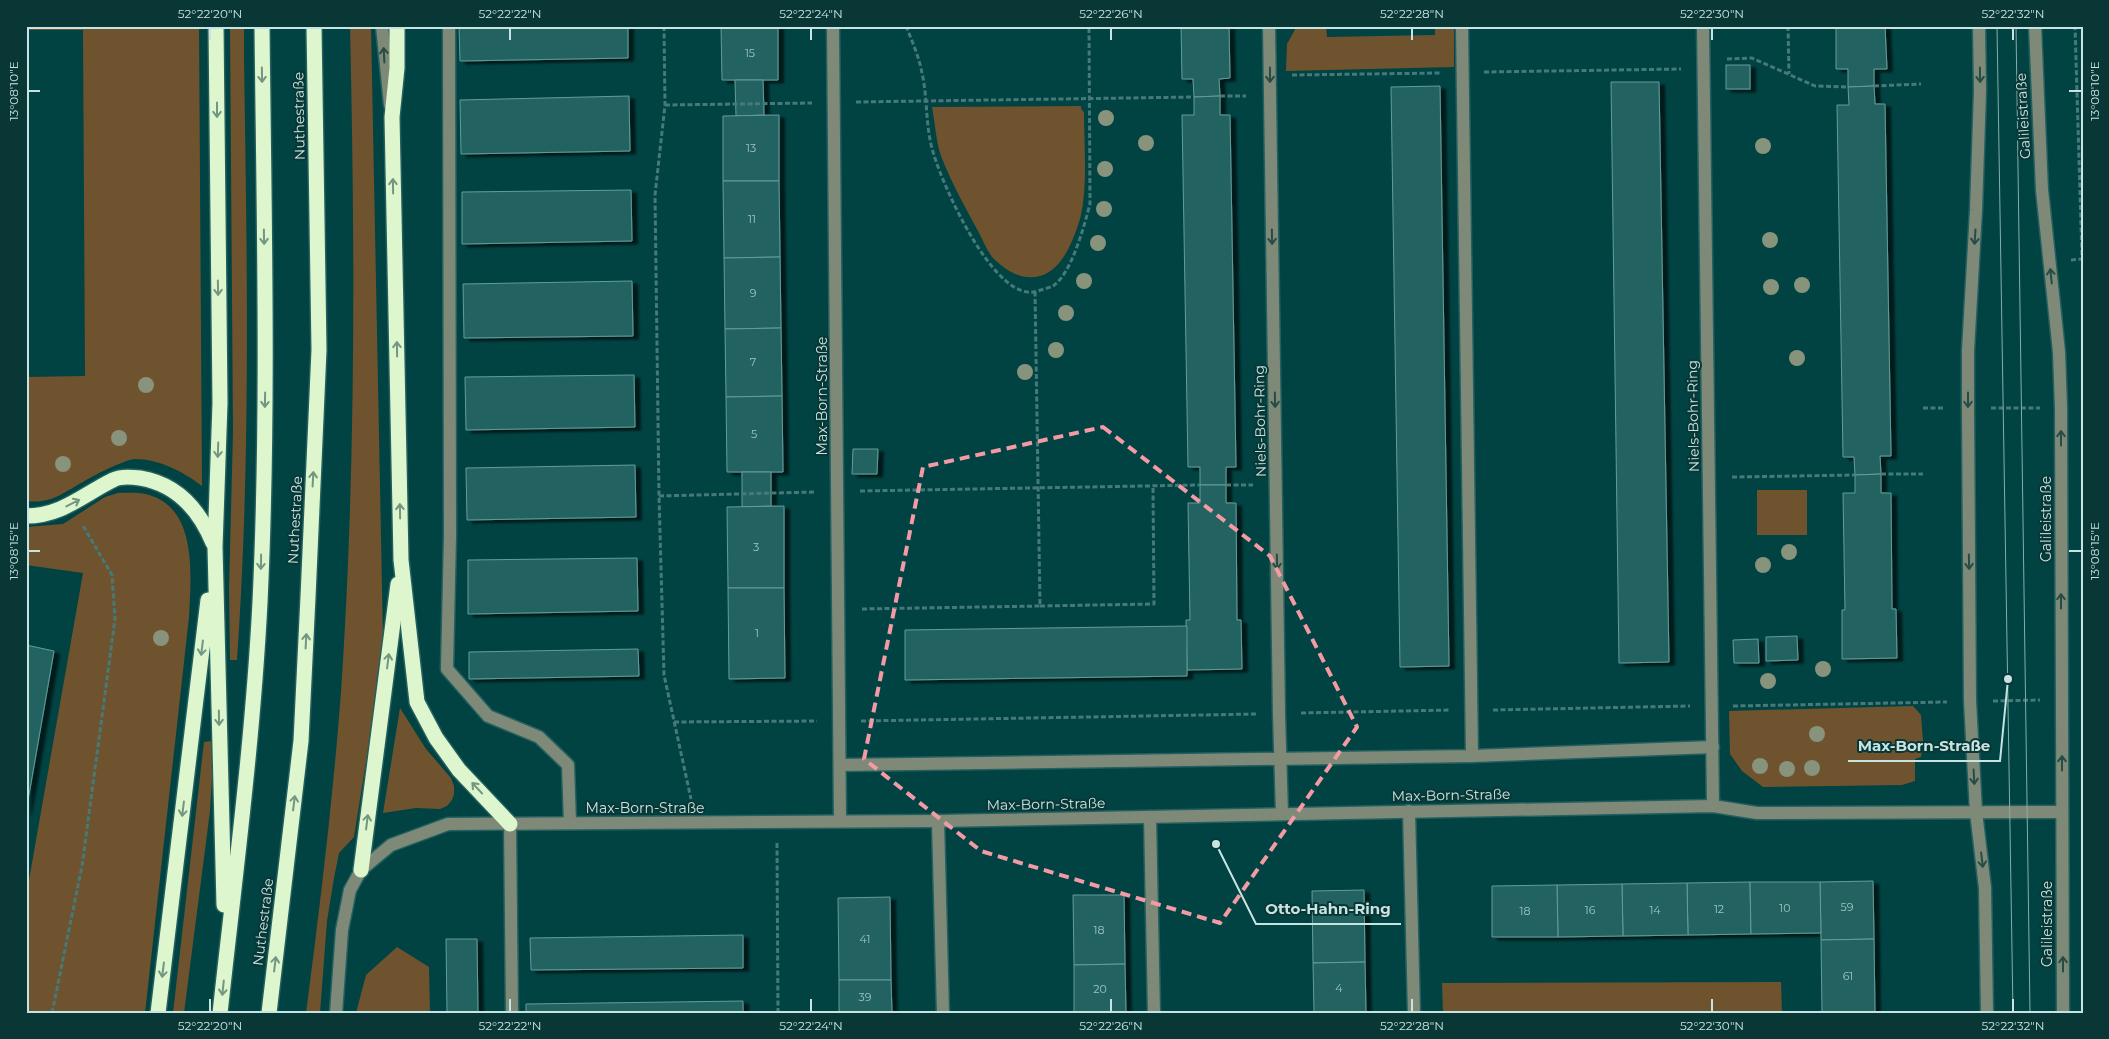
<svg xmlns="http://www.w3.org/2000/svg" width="2109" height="1039" font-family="Montserrat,sans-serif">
	<defs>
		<filter id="shadow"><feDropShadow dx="5.5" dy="3" stdDeviation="1" flood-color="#0009"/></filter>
	</defs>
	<rect width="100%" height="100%" fill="#004342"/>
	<g fill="#6f532e">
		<path d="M26,26H199L202,486C184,472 159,459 135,459C126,459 92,476 83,482C62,493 52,504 26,501V377L85,376L83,30H26Z"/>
		<path d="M230,26H244V58C247,258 251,460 237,660H230L229,589L233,432Z"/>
		<path d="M350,26H371L383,639L377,693L354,837L339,853L334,878L327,921L320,1013H306C320,906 333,799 341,692C356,470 355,248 350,26Z"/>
		<polygon points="1297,26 1326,26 1327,37 1435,35 1435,26 1454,26 1454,67 1286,71 1287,44"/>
		<path d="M1081,106V109L1084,112C1084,143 1088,189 1080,219C1074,238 1063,270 1040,276C1022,281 1006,271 993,258C987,251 983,240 978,231C965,207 951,182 941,156C936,141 935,123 932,107Z"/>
		<rect x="1757" y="490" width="50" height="45"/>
		<path d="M118,493C128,493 139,492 149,495C198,509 191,577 189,617L145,1013H26V897L83,573L26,565V527L63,524L105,497Z"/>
		<polygon points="1913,706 1921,715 1923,741 1921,757 1915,759 1915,781 1902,785 1763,787 1742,771 1730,754 1729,711"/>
		<polygon points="400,708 426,749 451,778 454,786 454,794 452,800 447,806 440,809 416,808 383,813"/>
		<polygon points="212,741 213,760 210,811 184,1013 173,1013 204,742"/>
		<polygon points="397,947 429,967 430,1013 356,1013 366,975"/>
		<polygon points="1781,982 1782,1013 1443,1013 1442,983"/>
	</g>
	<g fill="#236362" stroke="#649c9a" filter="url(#shadow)">
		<polygon points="459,26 628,26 628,58 460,61"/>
		<polygon points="721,26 778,26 778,80 722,80"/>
		<polygon points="1181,26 1229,26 1230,78 1219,79 1220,96 1194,97 1193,79 1182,79"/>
		<polygon points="1836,26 1885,26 1887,69 1874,69 1874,86 1848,87 1848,69 1836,69"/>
		<rect x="1726" y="65" width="24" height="24"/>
		<polygon points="735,80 763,80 764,115 736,116"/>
		<polygon points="1611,82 1659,82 1669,662 1619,663"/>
		<polygon points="1440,86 1449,666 1400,667 1391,87"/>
		<polygon points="1874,86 1875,104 1885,104 1891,456 1880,456 1881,474 1855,475 1854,457 1843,457 1837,105 1849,105 1848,87"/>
		<polygon points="629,96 630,151 461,154 460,100"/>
		<polygon points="1220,96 1220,115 1230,115 1236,467 1226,467 1226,485 1200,485 1200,467 1188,467 1182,115 1194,115 1194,97"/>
		<polygon points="779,115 779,181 723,181 723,116"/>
		<polygon points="723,181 779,181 780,257 724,258"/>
		<polygon points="631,190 632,241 462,244 462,192"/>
		<polygon points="780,257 781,328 725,329 724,258"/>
		<polygon points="632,281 633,336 464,338 463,284"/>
		<polygon points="781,328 782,396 726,397 725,329"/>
		<polygon points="634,375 635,427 466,430 465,377"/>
		<polygon points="782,396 783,472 727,472 726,397"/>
		<polygon points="853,449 878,449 877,474 852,474"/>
		<polygon points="635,465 636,517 467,520 466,468"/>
		<polygon points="742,472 771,472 771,506 742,507"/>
		<polygon points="1881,474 1881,493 1891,493 1892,609 1896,609 1897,658 1842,659 1842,610 1845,610 1843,493 1855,493 1855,475"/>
		<polygon points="1200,485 1226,485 1226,503 1236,503 1237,620 1241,620 1242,669 1187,670 1186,620 1190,620 1188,503 1200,503"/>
		<polygon points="784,506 784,588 728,588 727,507"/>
		<polygon points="637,558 638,611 468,614 468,560"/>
		<polygon points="728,588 784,588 785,678 729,679"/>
		<polygon points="1187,626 1187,676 905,680 905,630"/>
		<polygon points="1797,636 1798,660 1766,661 1766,637"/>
		<polygon points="1758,639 1759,663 1734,663 1733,640"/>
		<polygon points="26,645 54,651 26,812"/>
		<polygon points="638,649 639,676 469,679 469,652"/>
		<polygon points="1873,881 1874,939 1821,940 1820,882"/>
		<polygon points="1750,882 1751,934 1688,935 1687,883"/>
		<polygon points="1750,882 1820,882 1821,933 1751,934"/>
		<polygon points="1687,883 1688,935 1623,936 1622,884"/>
		<polygon points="1622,884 1623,936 1558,937 1557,885"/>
		<polygon points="1557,885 1558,937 1492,937 1492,886"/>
		<polygon points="1364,890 1365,962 1313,963 1312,891"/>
		<polygon points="1073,895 1124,895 1125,964 1074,965"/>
		<polygon points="890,897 891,980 839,980 838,898"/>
		<polygon points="743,935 743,968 531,970 530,938"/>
		<polygon points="446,939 477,939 478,1013 447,1013"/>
		<polygon points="1874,939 1875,1013 1822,1013 1821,940"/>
		<polygon points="1365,962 1366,1013 1314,1013 1313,963"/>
		<polygon points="1125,964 1126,1013 1074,1013 1074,965"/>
		<polygon points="839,980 891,980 892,1013 839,1013"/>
		<polygon points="743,1001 743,1013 526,1013 526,1004"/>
	</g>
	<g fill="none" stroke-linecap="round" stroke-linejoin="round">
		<g stroke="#24605f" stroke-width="15">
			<g id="minor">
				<polyline points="382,26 390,105"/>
				<polyline points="449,26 450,536 447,669 488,716 539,737 568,765 570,823"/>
				<polyline points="833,26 840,821"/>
				<polyline points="1269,26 1279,714 1282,814"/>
				<polyline points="1462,26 1472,756"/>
				<polyline points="1703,26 1713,806"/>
				<polyline points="1979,26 1980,91 1976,210 1968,351 1968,408 1970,701 1976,812 1985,888 1987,1013"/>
				<polyline points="2035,26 2042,190 2059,352 2061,408 2063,1013"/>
				<polyline points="840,765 1472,756 1713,747"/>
				<polyline points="1409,811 1414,1013"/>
				<polyline points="1150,817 1154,1013"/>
				<polyline points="938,821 943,1013"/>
				<polyline points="510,824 512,1013"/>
				<polyline points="336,1013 342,930 350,890 361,870 391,845 448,824 938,821 1713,806 1757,813 2062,812"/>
			</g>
		</g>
		<g stroke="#24605f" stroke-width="18">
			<g id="highway">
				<polyline points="216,26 220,403 215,547 224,905"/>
				<polyline points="397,26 397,68 392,117 401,560 417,702 436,738 459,770 510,824"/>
				<path d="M26,516C62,516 84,494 113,480C120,476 132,477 140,478C177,484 199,509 213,543"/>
				<polyline points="361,870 398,584"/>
				<polyline points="158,1013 208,600"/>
				<path d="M220,1013C235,876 253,740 260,602C269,410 264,218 262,26"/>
				<polyline points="269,1013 301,741 308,597 319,350 314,26"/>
			</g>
		</g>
		<g stroke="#457a79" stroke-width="3" stroke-dasharray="5 2.5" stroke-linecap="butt">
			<polyline points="664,26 665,105 655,195 659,496 664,675 691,799"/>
			<path d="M906,26C912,41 919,57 922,73C928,99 925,129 934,155C943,186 996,306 1038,291C1043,289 1049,288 1053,286C1072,273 1084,226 1090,204L1089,26"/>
			<polyline points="1788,26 1789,74"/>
			<polyline points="1727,59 1752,58 1815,86 1848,87"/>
			<polyline points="1484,72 1681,69"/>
			<polyline points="1292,75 1441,73"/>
			<polyline points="1874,86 1921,84"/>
			<polyline points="1220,96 1246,96"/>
			<polyline points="856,102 1194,97"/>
			<polyline points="665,105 812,103"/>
			<polyline points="2071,260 2082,259 2075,26"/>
			<polyline points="1923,408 1945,408"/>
			<polyline points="1991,408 2040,408"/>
			<polyline points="1881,474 1923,474"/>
			<polyline points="1732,477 1855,475"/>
			<polyline points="1226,485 1253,485"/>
			<polyline points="860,491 1200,485"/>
			<polyline points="659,496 814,492"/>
			<polyline points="1040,606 1154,604 1153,486"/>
			<polyline points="862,609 1040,606 1035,292"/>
			<polyline points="1993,701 2040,700"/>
			<polyline points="1733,706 1947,702"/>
			<polyline points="1493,710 1690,706"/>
			<polyline points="1301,713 1450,710"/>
			<polyline points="861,721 1257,714"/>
			<polyline points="674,722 817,721"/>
			<polyline points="777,843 778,1013"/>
			<polyline points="52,1013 82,866 115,619 112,575 82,524"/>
		</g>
		<use href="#minor" stroke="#7f8978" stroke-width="12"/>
		<use href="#highway" stroke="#ddf6cd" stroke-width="15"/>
		<g stroke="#85aeac" stroke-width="1">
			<polyline points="1997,26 2013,1013"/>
			<polyline points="2016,26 2030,1013"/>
		</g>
	</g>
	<g fill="#88937c">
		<circle cx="1106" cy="118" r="8"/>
		<circle cx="1146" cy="143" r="8"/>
		<circle cx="1763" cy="146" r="8"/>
		<circle cx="1105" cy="169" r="8"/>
		<circle cx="1104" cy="209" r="8"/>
		<circle cx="1770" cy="240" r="8"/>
		<circle cx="1098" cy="243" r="8"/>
		<circle cx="1084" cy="281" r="8"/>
		<circle cx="1802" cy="285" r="8"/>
		<circle cx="1771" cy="287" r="8"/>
		<circle cx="1066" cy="313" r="8"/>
		<circle cx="1056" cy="350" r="8"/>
		<circle cx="1797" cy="358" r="8"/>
		<circle cx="1025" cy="372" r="8"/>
		<circle cx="146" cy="385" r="8"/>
		<circle cx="119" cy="438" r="8"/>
		<circle cx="63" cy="464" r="8"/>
		<circle cx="1789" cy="552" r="8"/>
		<circle cx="1763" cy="565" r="8"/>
		<circle cx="161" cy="638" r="8"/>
		<circle cx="1823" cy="669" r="8"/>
		<circle cx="1768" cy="681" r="8"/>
		<circle cx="1817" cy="734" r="8"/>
		<circle cx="1760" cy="766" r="8"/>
		<circle cx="1812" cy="768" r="8"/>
		<circle cx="1787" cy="769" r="8"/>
	</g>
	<defs><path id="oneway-shaft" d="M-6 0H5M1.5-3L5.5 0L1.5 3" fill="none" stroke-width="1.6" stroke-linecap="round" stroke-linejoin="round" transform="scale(1.25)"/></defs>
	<g stroke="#264c46">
		<use href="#oneway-shaft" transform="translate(384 55) rotate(-93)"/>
		<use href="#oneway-shaft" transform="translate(1270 75) rotate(90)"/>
		<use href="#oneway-shaft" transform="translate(1980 75) rotate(89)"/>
		<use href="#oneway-shaft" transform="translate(1272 237) rotate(89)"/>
		<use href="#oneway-shaft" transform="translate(1975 237) rotate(94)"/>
		<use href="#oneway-shaft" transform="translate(2051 276) rotate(-96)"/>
		<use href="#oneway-shaft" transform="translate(1275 400) rotate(89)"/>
		<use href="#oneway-shaft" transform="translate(1968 400) rotate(90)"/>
		<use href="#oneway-shaft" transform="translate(2061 438) rotate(-90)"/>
		<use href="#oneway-shaft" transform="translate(1277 562) rotate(89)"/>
		<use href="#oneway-shaft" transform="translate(1969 562) rotate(89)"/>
		<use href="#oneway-shaft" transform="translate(2061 601) rotate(-90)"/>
		<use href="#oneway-shaft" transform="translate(2062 763) rotate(-90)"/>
		<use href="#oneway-shaft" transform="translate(1974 777) rotate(87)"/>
		<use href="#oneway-shaft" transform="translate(1982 860) rotate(83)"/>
		<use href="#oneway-shaft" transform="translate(2063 964) rotate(-90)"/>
	</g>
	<g stroke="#739682">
		<use href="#oneway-shaft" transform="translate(262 75) rotate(89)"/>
		<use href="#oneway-shaft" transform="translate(217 110) rotate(90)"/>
		<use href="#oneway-shaft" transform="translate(393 186) rotate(-91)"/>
		<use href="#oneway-shaft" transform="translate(264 237) rotate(89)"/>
		<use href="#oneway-shaft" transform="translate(218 288) rotate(89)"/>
		<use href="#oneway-shaft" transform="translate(397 349) rotate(-91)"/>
		<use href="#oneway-shaft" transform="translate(265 400) rotate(91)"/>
		<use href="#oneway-shaft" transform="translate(218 450) rotate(92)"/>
		<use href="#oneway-shaft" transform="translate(313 479) rotate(-87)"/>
		<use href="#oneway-shaft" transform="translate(73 503) rotate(-27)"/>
		<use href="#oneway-shaft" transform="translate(400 511) rotate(-91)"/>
		<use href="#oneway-shaft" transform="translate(261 562) rotate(91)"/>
		<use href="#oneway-shaft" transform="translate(306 641) rotate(-87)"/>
		<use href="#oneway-shaft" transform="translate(202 648) rotate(97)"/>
		<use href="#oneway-shaft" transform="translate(388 661) rotate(-83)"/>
		<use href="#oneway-shaft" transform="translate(219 718) rotate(89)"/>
		<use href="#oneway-shaft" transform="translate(477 788) rotate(-133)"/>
		<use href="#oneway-shaft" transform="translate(294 803) rotate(-83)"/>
		<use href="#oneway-shaft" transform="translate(183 809) rotate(97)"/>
		<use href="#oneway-shaft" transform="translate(367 822) rotate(-83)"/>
		<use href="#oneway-shaft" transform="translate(275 964) rotate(-83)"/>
		<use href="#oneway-shaft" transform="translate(163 970) rotate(97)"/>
		<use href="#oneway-shaft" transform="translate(223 988) rotate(96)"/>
	</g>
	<path fill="none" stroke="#f49aa4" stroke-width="4" stroke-dasharray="10 6" stroke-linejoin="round" d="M1103,427L1270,556L1357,727L1220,923L981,851L864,759L923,467Z"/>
	<path fill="none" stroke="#c8e4e2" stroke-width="2" d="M210,28V40M510,28V40M811,28V40M1111,28V40M1412,28V40M1712,28V40M2013,28V40M28,91H40M2069,91H2082M28,551H40M2069,551H2082M210,999V1012M510,999V1012M811,999V1012M1111,999V1012M1412,999V1012M1712,999V1012M2013,999V1012"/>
	<g text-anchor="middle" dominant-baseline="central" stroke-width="4" stroke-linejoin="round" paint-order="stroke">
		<g font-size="11" fill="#9fc4c2">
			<text x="750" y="53">15</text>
			<text x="751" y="148">13</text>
			<text x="752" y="219">11</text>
			<text x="753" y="293">9</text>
			<text x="753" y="362">7</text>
			<text x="754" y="434">5</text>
			<text x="756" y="547">3</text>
			<text x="757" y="633">1</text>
			<text x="1847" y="907">59</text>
			<text x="1785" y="908">10</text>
			<text x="1719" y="909">12</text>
			<text x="1590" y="910">16</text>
			<text x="1655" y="910">14</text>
			<text x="1525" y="911">18</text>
			<text x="1099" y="930">18</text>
			<text x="865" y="939">41</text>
			<text x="1848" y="976">61</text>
			<text x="1339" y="988">4</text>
			<text x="1100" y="989">20</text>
			<text x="865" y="997">39</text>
		</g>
		<g font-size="14" fill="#c8e4e2" stroke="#093736">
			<text transform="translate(299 116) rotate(-91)">Nuthestraße</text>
			<text transform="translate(2023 116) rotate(-93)">Galileistraße</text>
			<text transform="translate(822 396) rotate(-90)">Max-Born-Straße</text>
			<text transform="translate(1693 416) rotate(-91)">Niels-Bohr-Ring</text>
			<text transform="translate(1260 421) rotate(-91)">Niels-Bohr-Ring</text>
			<text transform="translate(2046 519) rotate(-90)">Galileistraße</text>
			<text transform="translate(295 520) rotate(-87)">Nuthestraße</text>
			<text transform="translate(1451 795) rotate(-1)">Max-Born-Straße</text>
			<text transform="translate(1046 804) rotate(-1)">Max-Born-Straße</text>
			<text x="645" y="808">Max-Born-Straße</text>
			<text transform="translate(263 922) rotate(-83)">Nuthestraße</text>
			<text transform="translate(2047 924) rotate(-90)">Galileistraße</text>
		</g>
	</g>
	<path fill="none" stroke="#c8e4e2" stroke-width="2" d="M2008 679L2000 761H1848M1216 844L1256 924H1401"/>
	<g fill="#c8e4e2" stroke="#093736" stroke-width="2">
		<circle cx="2008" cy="679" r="5"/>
		<circle cx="1216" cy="844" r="5"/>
	</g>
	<g font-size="15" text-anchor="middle" font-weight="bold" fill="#c8e4e2" stroke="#093736" stroke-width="4" stroke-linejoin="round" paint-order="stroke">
		<text x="1924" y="751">Max-Born-Straße</text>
		<text x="1328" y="914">Otto-Hahn-Ring</text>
	</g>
	<rect width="2109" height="1039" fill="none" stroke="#093736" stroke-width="55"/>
	<rect x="28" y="28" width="2054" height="984" fill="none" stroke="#c8e4e2" stroke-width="2"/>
	<g font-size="12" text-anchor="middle" fill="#c8e4e2">
		<text x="210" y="18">52°22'20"N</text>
		<text x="510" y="18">52°22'22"N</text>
		<text x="811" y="18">52°22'24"N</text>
		<text x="1111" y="18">52°22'26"N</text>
		<text x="1412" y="18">52°22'28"N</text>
		<text x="1712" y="18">52°22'30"N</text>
		<text x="2013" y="18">52°22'32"N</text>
		<text transform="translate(2095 91) rotate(-90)" y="4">13°08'10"E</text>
		<text transform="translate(14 91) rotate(-90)" y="4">13°08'10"E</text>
		<text transform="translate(2095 551) rotate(-90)" y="4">13°08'15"E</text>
		<text transform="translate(14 551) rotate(-90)" y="4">13°08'15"E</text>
		<text x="210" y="1030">52°22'20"N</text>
		<text x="510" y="1030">52°22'22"N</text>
		<text x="811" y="1030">52°22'24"N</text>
		<text x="1111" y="1030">52°22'26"N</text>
		<text x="1412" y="1030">52°22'28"N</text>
		<text x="1712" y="1030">52°22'30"N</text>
		<text x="2013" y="1030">52°22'32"N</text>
	</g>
</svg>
